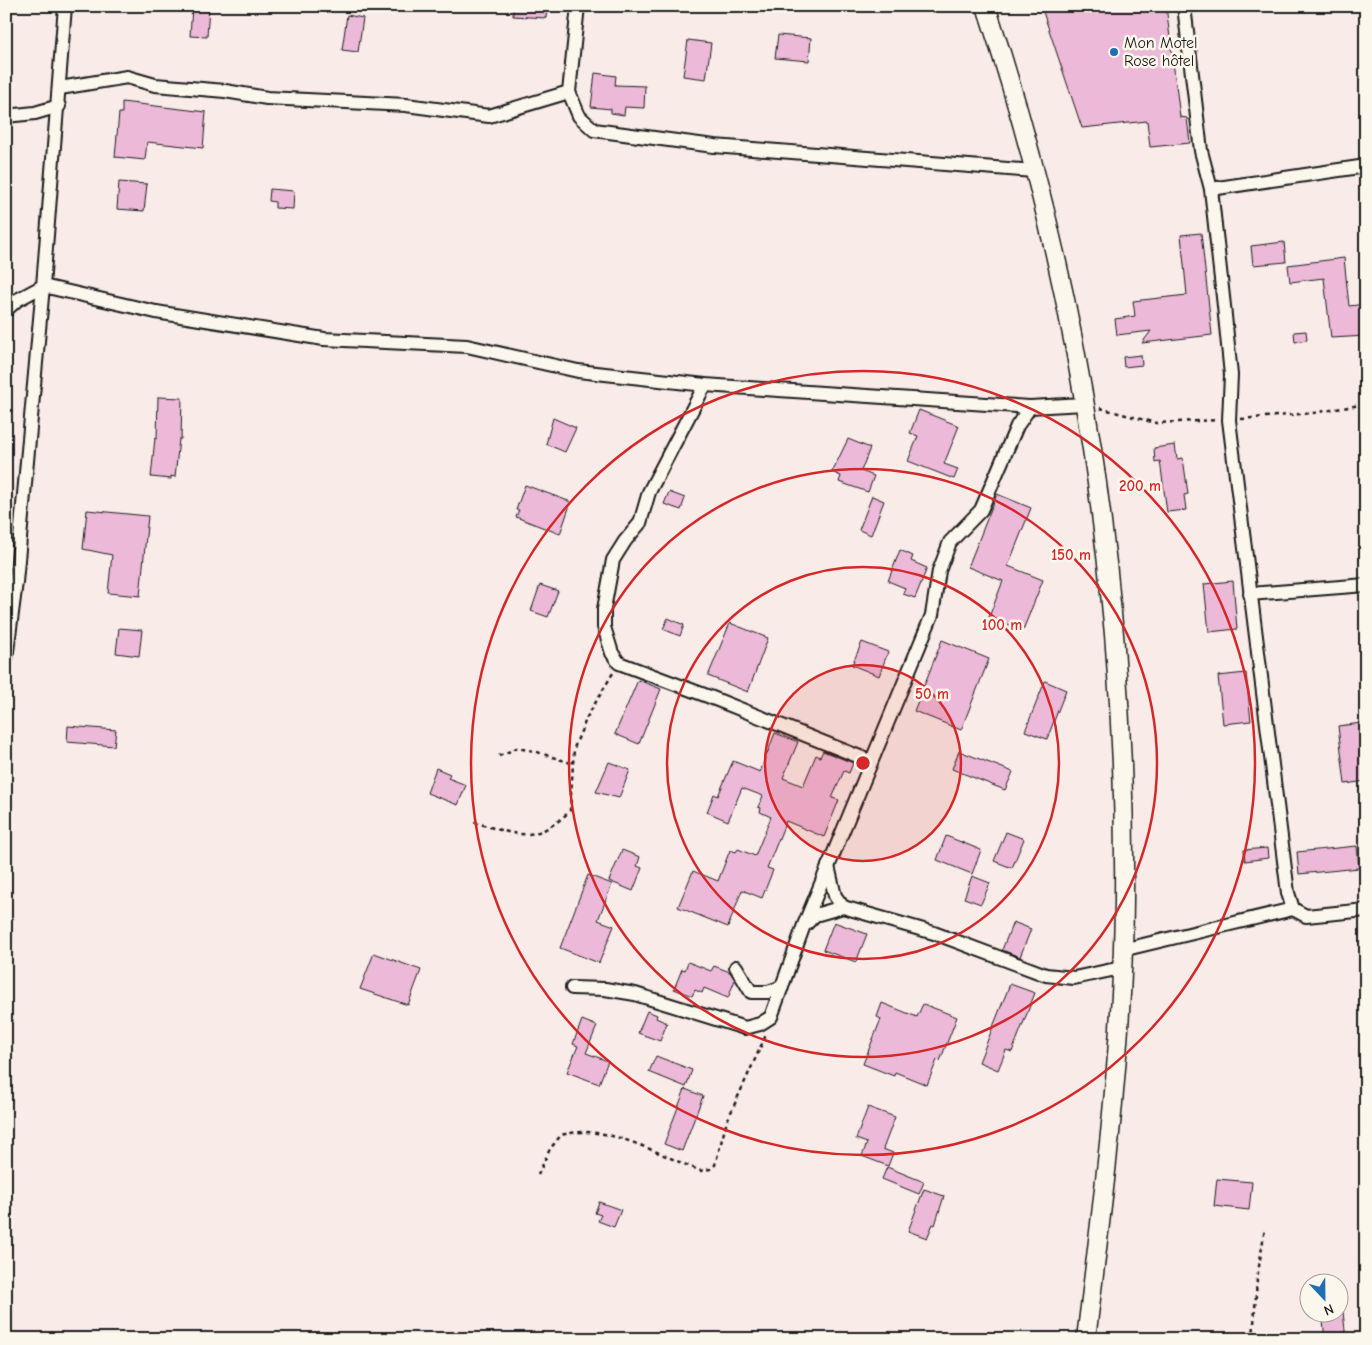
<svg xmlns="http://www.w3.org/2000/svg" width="1372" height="1345" font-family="'Comic Neue',sans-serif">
	<rect width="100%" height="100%" fill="#f8ebe8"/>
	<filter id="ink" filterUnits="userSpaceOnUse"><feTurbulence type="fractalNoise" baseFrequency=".02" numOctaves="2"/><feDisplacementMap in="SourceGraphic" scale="10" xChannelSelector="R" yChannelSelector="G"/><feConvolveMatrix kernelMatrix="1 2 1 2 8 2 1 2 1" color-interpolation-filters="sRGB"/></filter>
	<g filter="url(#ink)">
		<g fill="#ecb9d8" stroke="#1c1c1c">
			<polygon points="192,6 209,6 207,37 190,36"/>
			<polygon points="513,6 547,6 546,18 513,16"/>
			<polygon points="1041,6 1166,6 1180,117 1187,118 1190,143 1150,147 1147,121 1082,128"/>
			<polygon points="347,15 363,18 358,52 342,50"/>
			<polygon points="778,35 811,38 809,61 775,58"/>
			<polygon points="688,40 711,43 706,79 683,76"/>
			<polygon points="595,73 616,76 615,85 645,86 644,108 625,107 624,115 611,113 611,109 591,107"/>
			<polygon points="122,102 206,112 203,148 147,142 145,160 115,157 119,113 122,113"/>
			<polygon points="119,182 147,184 144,211 117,209"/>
			<polygon points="270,189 294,191 293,209 275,208 275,202 269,201"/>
			<polygon points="1201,233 1212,335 1142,343 1151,331 1117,335 1115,319 1135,316 1133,301 1187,295 1181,235"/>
			<polygon points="1284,242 1286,262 1253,265 1251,246"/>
			<polygon points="1344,258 1349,306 1366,304 1366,336 1331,338 1324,278 1290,282 1288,265"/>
			<polygon points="1306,331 1307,340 1295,342 1294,332"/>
			<polygon points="1141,355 1142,365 1124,367 1123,357"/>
			<polygon points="158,397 182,398 181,439 179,439 175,477 171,476 171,479 151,477 155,438 157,439"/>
			<polygon points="919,410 959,426 944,464 958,469 954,479 908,461 918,436 910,433"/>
			<polygon points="553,418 576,428 565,452 546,444"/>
			<polygon points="848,439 870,448 861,471 874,476 868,492 839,482 841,476 832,472"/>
			<polygon points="1175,445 1177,459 1183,458 1188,494 1184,495 1186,510 1167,512 1160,461 1155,462 1154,448"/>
			<polygon points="525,485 571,502 560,534 516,517 519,510 516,510"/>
			<polygon points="669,492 685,498 681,510 664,504"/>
			<polygon points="997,494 1031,508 1008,566 1043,580 1023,630 989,617 1003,581 968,567"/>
			<polygon points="872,496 884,501 871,535 859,530"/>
			<polygon points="87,510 148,516 140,596 108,593 112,555 83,549"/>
			<polygon points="900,550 913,556 911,561 927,568 915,598 903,594 905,588 888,581"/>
			<polygon points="1233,581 1237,629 1209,632 1204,584"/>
			<polygon points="540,585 558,591 548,617 531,611"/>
			<polygon points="668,618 684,625 680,636 663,629"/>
			<polygon points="730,623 768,638 748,692 708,676"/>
			<polygon points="119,628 142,630 139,656 116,653"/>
			<polygon points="942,640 989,659 961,730 914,711"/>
			<polygon points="862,642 888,652 879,676 852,665"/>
			<polygon points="1246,673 1251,721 1223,724 1218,676"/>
			<polygon points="638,680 661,689 639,744 615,734"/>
			<polygon points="1045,681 1066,690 1047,739 1025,731"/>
			<polygon points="1362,723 1366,781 1345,784 1338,726"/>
			<polygon points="68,726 116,730 114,746 67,742"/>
			<polygon points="775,733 798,742 783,778 803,786 816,755 820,757 823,751 853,763 849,773 844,771 832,798 839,800 824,837 786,821 767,868 773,870 762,898 742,890 728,927 678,907 693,871 718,881 730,850 736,852 738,849 755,856 771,817 760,812 761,808 758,807 763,796 742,788 728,821 707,812 714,794 718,796 733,761 760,772"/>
			<polygon points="959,751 1013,772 1005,790 952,769"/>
			<polygon points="609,762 630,770 619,798 596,792"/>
			<polygon points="436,768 450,774 448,778 466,785 458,805 427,793"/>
			<polygon points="1006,832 1024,839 1012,868 994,861"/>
			<polygon points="946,836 981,850 972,874 937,860"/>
			<polygon points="1357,846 1359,868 1299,874 1297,852"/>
			<polygon points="1267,848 1268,858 1245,861 1244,850"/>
			<polygon points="622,850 640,857 637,866 642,868 633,891 609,881"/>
			<polygon points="588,875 612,884 598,920 614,926 599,963 560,948"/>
			<polygon points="972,876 990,883 981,904 964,898"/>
			<polygon points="834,922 867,934 856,962 823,950"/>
			<polygon points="1013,922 1031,929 1020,957 1002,950"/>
			<polygon points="374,953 421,970 408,1005 360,989"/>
			<polygon points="688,962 711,971 714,966 730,972 735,980 728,998 704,988 702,993 695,990 692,996 674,989 682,969 685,970"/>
			<polygon points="1010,984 1035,993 1012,1052 1006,1050 998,1070 979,1062"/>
			<polygon points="882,1003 917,1017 923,1004 957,1017 940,1061 937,1060 927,1085 895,1072 894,1076 863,1064 881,1019 877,1017"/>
			<polygon points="647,1011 657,1015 656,1018 667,1023 660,1041 638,1033"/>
			<polygon points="582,1020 597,1026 586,1053 608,1061 599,1084 567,1072 578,1046 573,1044"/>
			<polygon points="656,1056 692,1070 686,1087 649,1072"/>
			<polygon points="685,1089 703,1096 682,1151 664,1144"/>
			<polygon points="868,1107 895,1117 883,1149 893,1153 888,1166 862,1156 867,1143 856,1139"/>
			<polygon points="887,1167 924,1182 919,1194 882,1179"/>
			<polygon points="1217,1179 1252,1182 1249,1210 1214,1206"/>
			<polygon points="924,1189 944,1196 935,1225 933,1224 927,1238 908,1231"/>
			<polygon points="599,1202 621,1210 614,1227 598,1221 601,1215 595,1213"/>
			<polygon points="1322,1312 1343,1312 1346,1339 1325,1339"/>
		</g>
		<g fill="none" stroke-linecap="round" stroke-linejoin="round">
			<g stroke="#1c1c1c" stroke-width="16">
				<g id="street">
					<polyline points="578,6 569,92 579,116 594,130 714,146 1034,171"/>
					<polyline points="1184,6 1201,151 1211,189 1224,306 1231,375 1229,420 1288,893 1293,909"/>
					<polyline points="60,88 127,77 155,85 225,91 267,98 406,105 489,116 569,92"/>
					<polyline points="6,116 35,113 59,106"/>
					<polyline points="1211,189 1366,166"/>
					<polyline points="6,310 17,300 43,286 156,312 324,339 467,346 578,371 705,385 1030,407 1084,404"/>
					<polyline points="705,385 649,492 640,523 625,541 613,560 604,609 604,627 612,653 619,663 710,697 870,761"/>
					<polyline points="1250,594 1366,585"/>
					<polyline points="6,659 16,582 43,286 65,6"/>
					<polyline points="828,866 835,896 843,907"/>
					<polyline points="806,924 815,915 843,907 934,933 1046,975 1074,978 1121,968"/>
					<polyline points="1122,950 1293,909 1306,916 1366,910"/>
					<polyline points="736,967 751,992 768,992 782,987"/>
					<polyline points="572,988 605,989 635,994 745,1028 760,1024 771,1017 804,925 932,615 939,571 950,542 981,510 1017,426 1030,407"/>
				</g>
			</g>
			<g stroke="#1c1c1c" stroke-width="21">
				<path id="secondary" d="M986,6C1081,292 1127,599 1124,900C1123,1047 1104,1193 1086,1339"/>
			</g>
			<g stroke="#1c1c1c" stroke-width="2.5" stroke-dasharray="4 4" stroke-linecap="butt">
				<polyline points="1100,408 1156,423 1218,420"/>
				<polyline points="1241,419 1313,413 1366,404"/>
				<polyline points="499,756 517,748 534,751 571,763"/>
				<path d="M474,822C517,835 534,845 570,811L574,748L587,717L613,673"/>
				<path d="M538,1175L550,1149L561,1135C606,1122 659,1155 701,1171L710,1169L715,1165L727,1121L766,1035"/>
				<polyline points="1253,1339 1257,1279 1265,1228"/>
			</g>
			<use href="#street" stroke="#fbf7ec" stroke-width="12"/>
			<use href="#secondary" stroke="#fbf7ec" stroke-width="18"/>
		</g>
	</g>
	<circle cx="863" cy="763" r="98" fill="#d62828" fill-opacity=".12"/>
	<g fill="none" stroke="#d62828" stroke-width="2.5">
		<circle cx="863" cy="763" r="98"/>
		<circle cx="863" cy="763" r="196"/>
		<circle cx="863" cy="763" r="294"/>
		<circle cx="863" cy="763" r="392"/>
	</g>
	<circle fill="#1f6fb2" stroke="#fbf7ec" stroke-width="2" cx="1114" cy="52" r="5"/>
	<g text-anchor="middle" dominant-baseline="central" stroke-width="5" stroke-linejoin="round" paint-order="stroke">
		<g font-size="16" fill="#1c1c1c" stroke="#fbf7ec" text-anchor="start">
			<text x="1124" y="43">Mon Motel<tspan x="1124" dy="18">Rose hôtel</tspan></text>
		</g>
	</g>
	<circle cx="863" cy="763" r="8" fill="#d62828" stroke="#fbf7ec" stroke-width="2.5"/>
	<g font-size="15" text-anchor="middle" font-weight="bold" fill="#d62828" stroke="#fbf7ec" stroke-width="5" stroke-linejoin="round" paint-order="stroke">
		<text x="1140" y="491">200 m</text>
		<text x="1071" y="560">150 m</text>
		<text x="1002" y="630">100 m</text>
		<text x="932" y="699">50 m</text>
	</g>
	<rect width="1372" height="1345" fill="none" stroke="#fbf7ec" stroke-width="25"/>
	<rect x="12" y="12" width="1347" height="1320" fill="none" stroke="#1c1c1c" stroke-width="2" filter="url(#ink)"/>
	<g transform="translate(1324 1298) rotate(158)"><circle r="24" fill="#fbf7ec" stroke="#a29f99"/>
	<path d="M0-4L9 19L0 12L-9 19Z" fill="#1f6fb2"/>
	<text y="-8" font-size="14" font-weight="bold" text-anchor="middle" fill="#1c1c1c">N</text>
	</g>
</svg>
